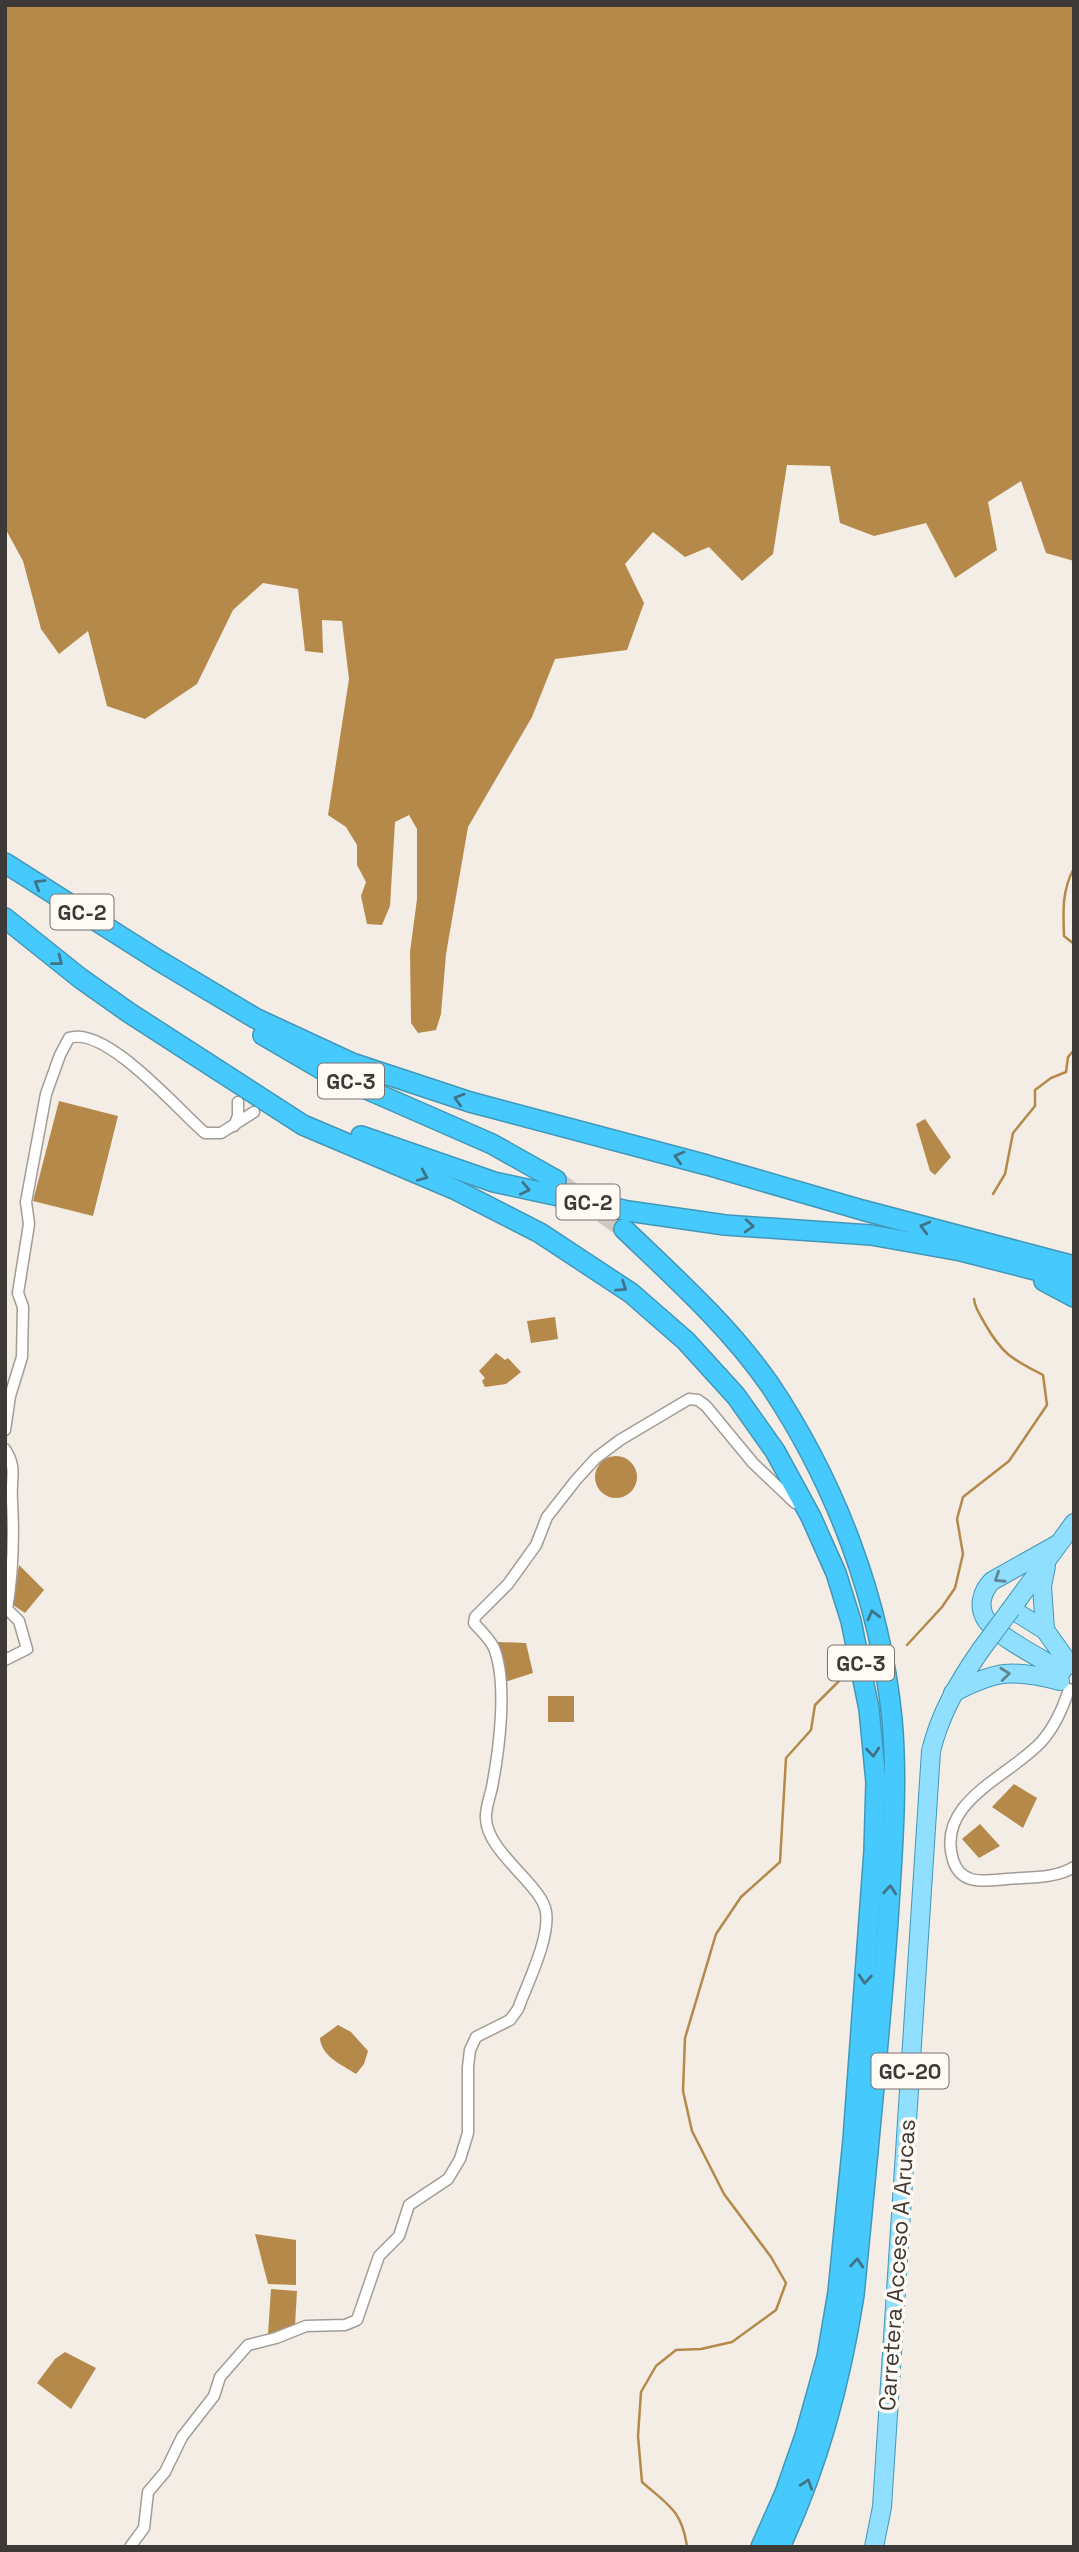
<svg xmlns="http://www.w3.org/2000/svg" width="1079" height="2552" font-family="'Space Grotesk',sans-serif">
	<rect width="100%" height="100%" fill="#f3ede5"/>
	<g fill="#b5894a">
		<polygon points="5,5 1074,5 1074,561 1046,553 1021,481 988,502 997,550 955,578 926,523 874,536 840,523 830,466 787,465 773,554 742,581 709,547 685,557 653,532 625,564 644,603 627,650 555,659 532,717 468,827 446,954 441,1014 436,1030 418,1033 411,1023 410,952 417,899 417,829 409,815 395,822 390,906 382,925 367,924 361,896 366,882 357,865 357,845 346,827 328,815 349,679 342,621 322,620 323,653 305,651 298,589 263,583 233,610 197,684 145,719 107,706 88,631 59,654 41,629 23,561 5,528"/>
		<polygon points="59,1101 118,1116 93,1216 33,1201"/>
		<polygon points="925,1119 951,1157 935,1175 930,1171 916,1124"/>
		<polygon points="555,1317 558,1339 531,1343 527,1321"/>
		<polygon points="496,1353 505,1360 508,1358 521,1372 506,1384 485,1387 482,1381 485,1378 479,1371"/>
		<circle cx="616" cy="1477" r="21"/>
		<polygon points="19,1565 44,1590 25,1613 13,1605"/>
		<polygon points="498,1642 526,1643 533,1673 505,1682"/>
		<rect x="548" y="1696" width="26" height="26"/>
		<polygon points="1014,1784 1037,1798 1023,1828 992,1807"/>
		<polygon points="980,1824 1000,1846 979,1858 962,1839"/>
		<path d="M338,2025L351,2032L368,2051L364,2064L356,2074C342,2065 321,2056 320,2038Z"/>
		<polygon points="255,2234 296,2240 296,2285 268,2284"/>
		<polygon points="271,2289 297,2291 295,2325 268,2334"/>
		<polygon points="65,2352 96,2368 71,2409 37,2383 55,2359"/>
	</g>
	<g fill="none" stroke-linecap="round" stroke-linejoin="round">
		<g stroke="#b5894a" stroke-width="2.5">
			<path d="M1074,868C1062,890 1063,911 1064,936L1074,944"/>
			<polyline points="1074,983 1074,1007"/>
			<polyline points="993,1194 1005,1174 1013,1133 1035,1106 1035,1090 1051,1078 1066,1072 1068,1057 1074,1050"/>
			<path d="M907,1645L942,1607L955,1588L963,1554L957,1519L963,1497L1009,1461L1047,1405L1043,1375C1012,1359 1003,1355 985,1324C981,1316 975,1309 974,1299"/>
			<path d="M687,2547C682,2510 668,2505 642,2482L638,2436L641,2392L656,2366L676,2350L701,2349L732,2342L776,2310L786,2283L771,2257L724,2194L692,2131L683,2091L685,2038L716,1934L741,1897L780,1862L786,1758L811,1730L815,1705L845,1675"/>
		</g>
		<polyline stroke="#cec9c2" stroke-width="19" stroke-dasharray="19 10" stroke-linecap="butt" points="556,1180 624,1229"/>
		<g stroke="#a29c96" stroke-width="13">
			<g id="street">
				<polyline points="234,1126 238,1116 238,1102"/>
				<path d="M5,1430L10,1396L22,1357L23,1307L18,1293L29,1224L26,1202L46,1094L60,1055L69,1038C106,1025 178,1110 205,1133H221L254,1112"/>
				<path d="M5,1449C18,1469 10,1479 12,1501C14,1538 13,1573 7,1609L19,1621L27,1649L5,1660"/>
				<path d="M1069,1689C1063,1708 1056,1725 1042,1741C1011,1776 935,1801 953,1860C961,1886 985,1881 1007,1879C1028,1877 1055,1879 1074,1867"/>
				<path d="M130,2547L144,2528L148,2492L165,2472L182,2437L214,2396L220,2377L248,2345L276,2338L306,2326L345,2325L357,2320L379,2256L399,2236L409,2205L448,2179L460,2159L468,2133V2067L470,2050L476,2037L510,2020L518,2009C527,1984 550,1939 546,1912C543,1886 487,1852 486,1819C485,1809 490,1797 492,1787C499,1751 508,1683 494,1648C490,1639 480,1630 474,1623L475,1617L508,1584L536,1545L547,1517L576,1480L596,1458L620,1440L689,1399L698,1400L706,1406L753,1463L795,1503"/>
			</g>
		</g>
		<g stroke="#4297b8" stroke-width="20">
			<g id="primary">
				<path d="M1058,1544L992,1581C982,1591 977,1607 987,1621C998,1637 1044,1660 1062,1671"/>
				<polyline points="1045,1630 1042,1586 1046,1566"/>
				<polyline points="1070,1665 1045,1630 1011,1609 1074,1523"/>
				<path d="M953,1693C996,1670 1013,1669 1060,1681"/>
				<path d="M874,2547L882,2507L931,1751C940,1714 958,1683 980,1651"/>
			</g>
		</g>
		<g stroke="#4297b8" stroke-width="22">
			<g id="highway">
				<polyline points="5,863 158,960 255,1018 352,1063 470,1102 707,1165 862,1210 1074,1266"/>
				<polyline points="5,918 80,978 128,1012 303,1125 454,1189 540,1233 631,1293 686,1341 736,1396 775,1451 811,1517 836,1573 851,1621 869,1709 876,1782 874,1851 853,2140 838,2292 827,2357 805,2436 785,2493 761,2547"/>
				<polyline points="263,1035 323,1070 492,1144 556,1180"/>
				<polyline points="361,1136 494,1182 628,1211 725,1225 871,1235 961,1251 1074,1280"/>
				<path d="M624,1229C675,1278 729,1326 770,1385C836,1484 880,1600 892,1719C898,1786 892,1854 888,1921C879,2046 866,2171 854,2295C840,2384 818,2465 780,2547"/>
				<polyline points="1044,1281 1074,1297"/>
			</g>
		</g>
		<use href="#street" stroke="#fff" stroke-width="10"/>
		<use href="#primary" stroke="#90dffe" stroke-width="18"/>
		<use href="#highway" stroke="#46cafd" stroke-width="19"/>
		<g stroke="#4297b8" stroke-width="20" stroke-linecap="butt">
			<polyline id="primary-bridge" points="980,1651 1011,1609"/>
		</g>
		<use href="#primary-bridge" stroke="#90dffe" stroke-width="18"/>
	</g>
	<defs><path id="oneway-chevron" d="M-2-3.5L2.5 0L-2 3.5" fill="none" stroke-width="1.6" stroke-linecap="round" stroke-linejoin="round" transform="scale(1.75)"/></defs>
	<g stroke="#407386">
		<use href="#oneway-chevron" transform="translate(39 884) rotate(-148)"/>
		<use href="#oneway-chevron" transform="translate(58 961) rotate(38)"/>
		<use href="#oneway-chevron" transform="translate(459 1099) rotate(-163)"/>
		<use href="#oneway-chevron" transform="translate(679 1157) rotate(-165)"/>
		<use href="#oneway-chevron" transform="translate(423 1176) rotate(23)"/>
		<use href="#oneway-chevron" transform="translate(525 1189) rotate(12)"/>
		<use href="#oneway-chevron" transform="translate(749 1226) rotate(4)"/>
		<use href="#oneway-chevron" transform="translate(925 1227) rotate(-165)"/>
		<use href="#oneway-chevron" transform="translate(622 1287) rotate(34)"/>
		<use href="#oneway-chevron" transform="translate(873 1615) rotate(-105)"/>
		<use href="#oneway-chevron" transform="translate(873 1752) rotate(85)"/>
		<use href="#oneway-chevron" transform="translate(890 1890) rotate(-85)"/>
		<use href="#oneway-chevron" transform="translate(865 1979) rotate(95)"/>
		<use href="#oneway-chevron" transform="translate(857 2263) rotate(-85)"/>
		<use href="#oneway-chevron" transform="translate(807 2484) rotate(-71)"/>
	</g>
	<g stroke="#628491">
		<use href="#oneway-chevron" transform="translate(999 1578) rotate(147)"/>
		<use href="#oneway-chevron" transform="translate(1005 1674) rotate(-6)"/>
	</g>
	<g text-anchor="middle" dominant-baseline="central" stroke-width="7" stroke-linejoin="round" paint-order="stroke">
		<g fill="#fffaf4" stroke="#767370" stroke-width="2">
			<rect x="50.5" y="894.5" width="63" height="35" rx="5"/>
			<rect x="318" y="1063.5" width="66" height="35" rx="5"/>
			<rect x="556.5" y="1184.5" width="63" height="35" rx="5"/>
			<rect x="828" y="1645.5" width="66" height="35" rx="5"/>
			<rect x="871.5" y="2053.5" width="77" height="35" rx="5"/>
		</g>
		<g font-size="21" font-weight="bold" fill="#3c3937">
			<text x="82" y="912">GC-2</text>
			<text x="351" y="1081">GC-3</text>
			<text x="588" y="1202">GC-2</text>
			<text x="861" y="1663">GC-3</text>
			<text x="910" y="2071">GC-20</text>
		</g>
		<g font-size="23" fill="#3c3937" stroke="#fffaf4">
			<text transform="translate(897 2265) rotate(-86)">Carretera Acceso A Arucas</text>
		</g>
	</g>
	<rect width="1079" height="2552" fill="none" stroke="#3c3937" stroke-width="14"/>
</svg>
